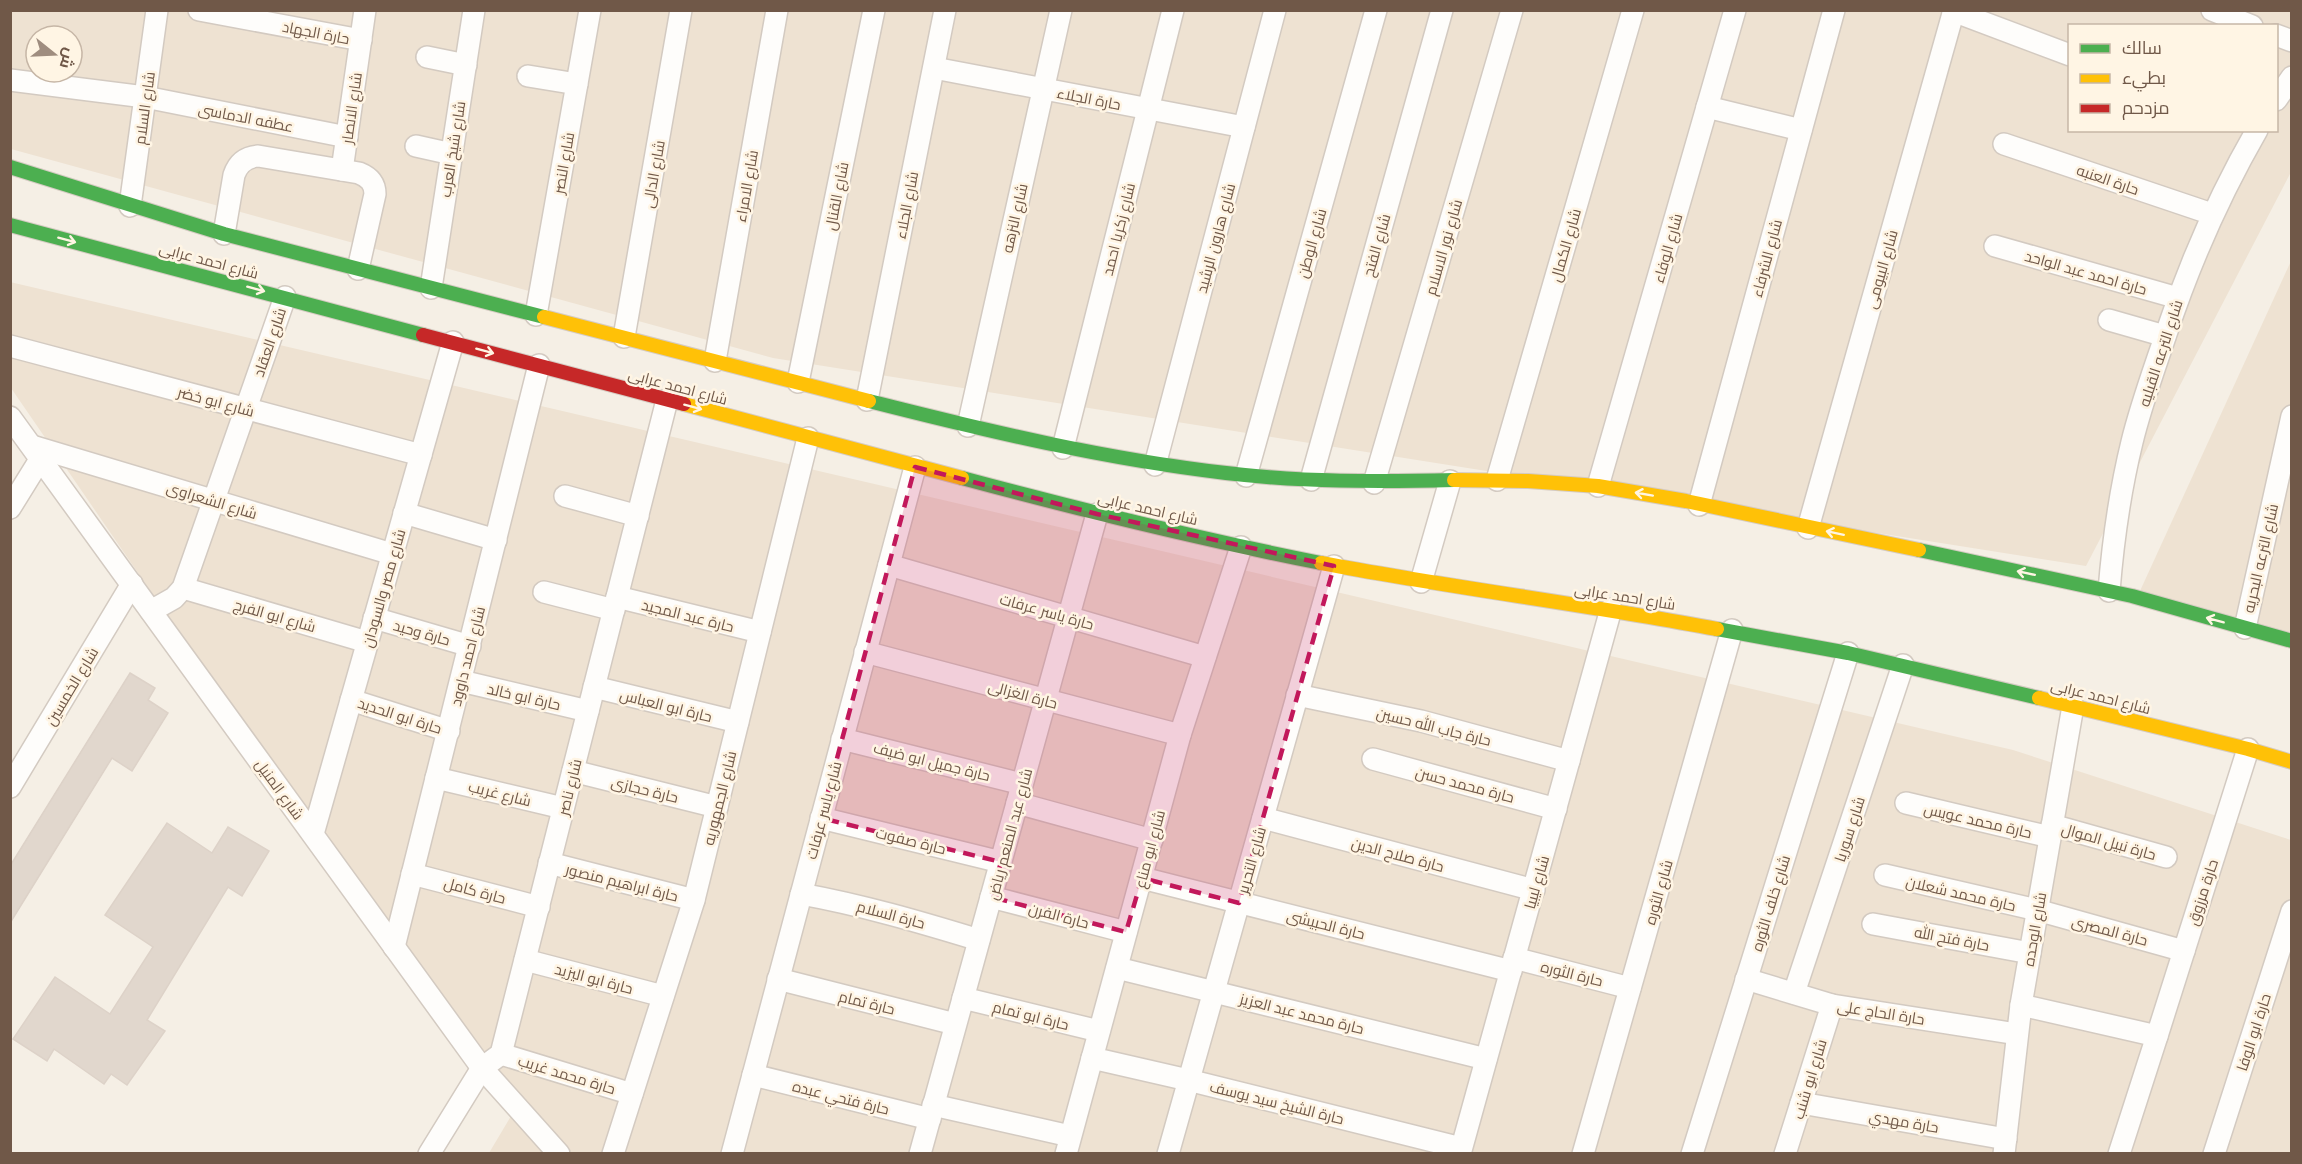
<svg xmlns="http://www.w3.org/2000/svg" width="2302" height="1164" font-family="'Noto Sans',Cairo,sans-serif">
	<rect width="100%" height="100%" fill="#f5efe5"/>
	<g fill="#eee2d2" fill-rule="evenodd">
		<path d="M10,11H2291V172L2086,566L773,358L11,149ZM2070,26H2276V130H2070ZM36,36H72V72H36Z"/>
		<polygon points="2291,261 2291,644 2140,591"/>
		<polygon points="10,282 2013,750 2291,840 2291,1153 489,1153 511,1116 11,388"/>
	</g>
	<g fill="#e1d7cd" stroke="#ddd2c8" stroke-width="1.5">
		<polygon points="130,673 155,688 148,700 168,713 132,771 112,758 10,923 10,866"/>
		<polygon points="167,823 212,853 228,827 269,851 242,896 228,887 147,1020 165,1031 127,1085 111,1074 104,1084 54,1049 47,1061 13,1039 55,977 110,1014 153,947 105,915"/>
	</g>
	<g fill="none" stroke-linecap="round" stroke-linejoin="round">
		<g stroke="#d3cac1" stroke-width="24">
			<g id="street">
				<polyline points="199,10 361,40"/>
				<polyline points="2212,10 2252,26"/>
				<polyline points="1953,11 2070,55"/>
				<polyline points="2276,35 2292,41"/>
				<polyline points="427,57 466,65"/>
				<polyline points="934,68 1244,127"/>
				<polyline points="528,76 577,84"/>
				<polyline points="10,80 145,97 347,137"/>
				<polyline points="2276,100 2292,77"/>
				<polyline points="1707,107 1801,130"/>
				<polyline points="2004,144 2212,214"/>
				<polyline points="416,146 452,154"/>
				<polyline points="342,170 365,10"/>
				<polyline points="130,206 157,10"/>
				<path d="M224,234L234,175C238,163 246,157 258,156L359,173C369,177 375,183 375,194L358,269"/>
				<polyline points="1995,246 2178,298"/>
				<polyline points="431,288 474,10"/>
				<polyline points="536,315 590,10"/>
				<polyline points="2109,320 2165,336"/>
				<polyline points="624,337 681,10"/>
				<polyline points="10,346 421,455"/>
				<polyline points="715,361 777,10"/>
				<polyline points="798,382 874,10"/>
				<polyline points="867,400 945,10"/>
				<polyline points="10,417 482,1068 559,1154"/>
				<polyline points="968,426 1061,10"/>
				<polyline points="32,446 392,554"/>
				<polyline points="1063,448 1173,10"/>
				<polyline points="1155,465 1275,10"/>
				<polyline points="1246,476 1376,10"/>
				<polyline points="1311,480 1442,10"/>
				<polyline points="1497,480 1633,10"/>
				<polyline points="1374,483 1512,10"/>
				<polyline points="1598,486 1735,10"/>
				<polyline points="565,496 638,516"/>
				<polyline points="1699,505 1834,10"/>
				<polyline points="10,508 41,458"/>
				<polyline points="404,513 496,540"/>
				<polyline points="1808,528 1954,10"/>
				<polyline points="889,565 1205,657"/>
				<polyline points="1421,582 1450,481"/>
				<polyline points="183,588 367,642"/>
				<path d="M2109,591C2113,541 2120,491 2132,442C2141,405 2154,370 2166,334C2190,262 2219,196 2257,130"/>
				<polyline points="544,592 614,610"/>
				<polyline points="617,597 760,632"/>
				<polyline points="151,611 174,598 183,588 285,297"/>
				<polyline points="374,618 470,646"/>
				<polyline points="2245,628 2292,416"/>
				<polyline points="865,652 1180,735"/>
				<polyline points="461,681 588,711"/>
				<polyline points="594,687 738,722"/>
				<polyline points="1297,695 1421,721 1569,761"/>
				<polyline points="351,700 449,731"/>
				<polyline points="842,739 1022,784"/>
				<polyline points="1373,759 1556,809"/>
				<polyline points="573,771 717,807"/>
				<polyline points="436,778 563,808"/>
				<polyline points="10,787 132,584"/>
				<polyline points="1017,803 1152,840"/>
				<polyline points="1906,803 2050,837"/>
				<polyline points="821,818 1001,862"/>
				<polyline points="1263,818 1534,890"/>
				<polyline points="2052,825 2166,857"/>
				<polyline points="313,834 453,342"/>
				<polyline points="549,863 694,900"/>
				<polyline points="412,874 539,907"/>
				<polyline points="1885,875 2037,910 2184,951"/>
				<polyline points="1142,878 1511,971"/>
				<path d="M801,894C862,905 920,922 979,940"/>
				<polyline points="991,897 1126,932"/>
				<polyline points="1873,924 2030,953"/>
				<polyline points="394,947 539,365"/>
				<polyline points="1514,958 1630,988"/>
				<polyline points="525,960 663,996"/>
				<polyline points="1117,968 1486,1059"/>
				<polyline points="778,979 955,1024"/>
				<polyline points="1746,979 1832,1005 2017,1034"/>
				<polyline points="1794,993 1903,665"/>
				<polyline points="963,998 1099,1031"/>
				<polyline points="2021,1005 2157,1036 2119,1154"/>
				<polyline points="2157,1036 2248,749"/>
				<polyline points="501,1054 632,1094"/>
				<polyline points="1092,1058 1188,1080 1461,1148"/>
				<polyline points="753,1075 930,1119"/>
				<polyline points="1801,1103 2006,1139"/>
				<polyline points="933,1105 1070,1136"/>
				<polyline points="429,1154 482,1068 501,1054 667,400"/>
				<polyline points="613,1154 694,900 808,438"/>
				<polyline points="732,1154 915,467"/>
				<polyline points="920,1154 1097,514"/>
				<polyline points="1066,1154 1180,735 1241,547"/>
				<polyline points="1168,1154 1334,566"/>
				<polyline points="1460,1154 1611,609"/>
				<polyline points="1583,1154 1732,630"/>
				<polyline points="1692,1154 1848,653"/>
				<polyline points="1785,1154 1832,1005"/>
				<polyline points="2004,1154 2021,1005 2073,706"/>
				<polyline points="2214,1154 2292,911"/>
			</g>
		</g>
		<g stroke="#d5cbc2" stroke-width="16">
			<g id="fast">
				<polyline points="10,167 224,234 544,317"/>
				<polyline points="10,225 423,335"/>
				<path d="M869,401C987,431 1105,459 1226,473C1302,482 1378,482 1454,480"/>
				<path d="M962,478C1081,510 1200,539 1321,563"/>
				<polyline points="1919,550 2132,596 2292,641"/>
				<polyline points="1717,629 1848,653 2039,698"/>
			</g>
		</g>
		<g stroke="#d5cbc2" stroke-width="16">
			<g id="slow">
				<polyline points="544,317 869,401"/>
				<polyline points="684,404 962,478"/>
				<polyline points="1454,480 1528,481 1598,486 1686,501 1919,550"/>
				<path d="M1321,563C1452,588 1585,604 1717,629"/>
				<polyline points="2039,698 2248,749 2292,762"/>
			</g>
		</g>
		<g stroke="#d5cbc2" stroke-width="16">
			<polyline id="jam" points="423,335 684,404"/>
		</g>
		<use href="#street" stroke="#fefdfb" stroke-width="21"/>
		<use href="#fast" stroke="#4caf50" stroke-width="14"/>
		<use href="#slow" stroke="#ffc107" stroke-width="14"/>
		<use href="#jam" stroke="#c62828" stroke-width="14"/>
	</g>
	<defs><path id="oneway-shaft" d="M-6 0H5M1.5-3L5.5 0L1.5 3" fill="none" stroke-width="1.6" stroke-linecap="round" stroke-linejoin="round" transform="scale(1.5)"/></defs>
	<g stroke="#fff5e4">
		<use href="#oneway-shaft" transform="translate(67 240) rotate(15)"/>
		<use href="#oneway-shaft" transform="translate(256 289) rotate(15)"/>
		<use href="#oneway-shaft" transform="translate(485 351) rotate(15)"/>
		<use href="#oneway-shaft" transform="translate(693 407) rotate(15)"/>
		<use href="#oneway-shaft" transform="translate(1644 494) rotate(-170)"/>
		<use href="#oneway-shaft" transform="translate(1835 533) rotate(-168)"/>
		<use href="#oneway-shaft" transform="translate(2026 573) rotate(-168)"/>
		<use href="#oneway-shaft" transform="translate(2215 620) rotate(-165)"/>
	</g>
	<path fill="#c2185b" fill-opacity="0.2" stroke="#c2185b" stroke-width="4.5" stroke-dasharray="12 8" stroke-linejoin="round" d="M915,467L1097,514L1334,566L1239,903L1142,878L1126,932L991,897L1001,862L821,818Z"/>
	<g text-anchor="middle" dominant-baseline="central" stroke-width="5" stroke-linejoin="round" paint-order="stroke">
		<g font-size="15" fill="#705848" stroke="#fff5e4">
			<text transform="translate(316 32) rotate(11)">حارة الجهاد</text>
			<text transform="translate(1089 98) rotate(11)">حارة الجلاء</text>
			<text transform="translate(144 108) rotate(-82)">شارع السلام</text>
			<text transform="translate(351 108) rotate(-82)">شارع الانصار</text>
			<text transform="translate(246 117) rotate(11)">عطفه الدماسى</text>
			<text transform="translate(452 149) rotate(-81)">شارع شيخ العرب</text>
			<text transform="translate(563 163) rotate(-80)">شارع النصر</text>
			<text transform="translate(653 174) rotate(-80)">شارع الدالى</text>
			<text transform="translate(2108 179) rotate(19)">حارة العنبه</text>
			<text transform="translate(746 186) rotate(-80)">شارع الامراء</text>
			<text transform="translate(836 196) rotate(-79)">شارع القنال</text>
			<text transform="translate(906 205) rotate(-79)">شارع الجلاء</text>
			<text transform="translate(1014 218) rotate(-77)">شارع النزهه</text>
			<text transform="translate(1118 229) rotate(-76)">شارع زكريا احمد</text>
			<text transform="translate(1215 238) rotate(-75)">شارع هارون الرشيد</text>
			<text transform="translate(1311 243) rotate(-74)">شارع الوطن</text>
			<text transform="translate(1376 245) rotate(-74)">شارع الفتح</text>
			<text transform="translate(1565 245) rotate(-74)">شارع الكمال</text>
			<text transform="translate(1443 247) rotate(-74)">شارع نور الاسلام</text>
			<text transform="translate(1667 248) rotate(-74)">شارع الوفاء</text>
			<text transform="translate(1766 258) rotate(-75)">شارع الشرفاء</text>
			<text transform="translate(209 260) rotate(15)">شارع احمد عرابى</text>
			<text transform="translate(1881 269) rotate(-74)">شارع البيومى</text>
			<text transform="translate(2086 272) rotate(16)">حارة احمد عبد الواحد</text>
			<text transform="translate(269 342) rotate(-71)">شارع العقاد</text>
			<text transform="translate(2160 353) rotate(-72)">شارع الترعه القبليه</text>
			<text transform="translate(678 386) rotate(15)">شارع احمد عرابى</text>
			<text transform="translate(216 401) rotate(15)">شارع ابو خضر</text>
			<text transform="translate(212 500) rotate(17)">شارع الشعراوى</text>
			<text transform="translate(1148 508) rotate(13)">شارع احمد عرابى</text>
			<text transform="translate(2260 558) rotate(-77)">شارع الترعه البحريه</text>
			<text transform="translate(383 588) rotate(-74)">شارع مصر والسودان</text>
			<text transform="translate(1625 596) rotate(9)">شارع احمد عرابى</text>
			<text transform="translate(1047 611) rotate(16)">حارة ياسر عرفات</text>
			<text transform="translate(275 615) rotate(16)">شارع ابو الفرج</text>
			<text transform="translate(688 615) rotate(14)">حارة عبد المجيد</text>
			<text transform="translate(422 632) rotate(16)">حارة وحيد</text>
			<text transform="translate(467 656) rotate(-76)">شارع احمد داوود</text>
			<text transform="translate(71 686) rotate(-59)">شارع الخمسين</text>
			<text transform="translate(1023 694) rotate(15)">حارة الغزالى</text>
			<text transform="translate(524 696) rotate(13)">حارة ابو خالد</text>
			<text transform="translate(2101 696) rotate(14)">شارع احمد عرابى</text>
			<text transform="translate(666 705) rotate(14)">حارة ابو العباس</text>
			<text transform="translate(400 715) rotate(18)">حارة ابو الحديد</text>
			<text transform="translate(1434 726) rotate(14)">حارة جاب الله حسين</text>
			<text transform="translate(932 761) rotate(14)">حارة جميل ابو ضيف</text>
			<text transform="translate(1465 784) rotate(15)">حارة محمد حسن</text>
			<text transform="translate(569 787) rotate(-76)">شارع ناصر</text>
			<text transform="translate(280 789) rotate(54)">شارع المنيل</text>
			<text transform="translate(645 789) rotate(14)">حارة حجازى</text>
			<text transform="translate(500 793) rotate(14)">شارع غريب</text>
			<text transform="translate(719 798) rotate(-76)">شارع الجمهوريه</text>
			<text transform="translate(823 810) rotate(-75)">شارع ياسر عرفات</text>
			<text transform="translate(1978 820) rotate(13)">حارة محمد عويس</text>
			<text transform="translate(1849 829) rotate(-72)">شارع سوريا</text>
			<text transform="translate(1009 834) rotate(-75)">شارع عبد المنعم رياض</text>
			<text transform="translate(911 840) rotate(14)">حارة صفوت</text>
			<text transform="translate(2109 841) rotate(16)">حارة نبيل الموال</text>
			<text transform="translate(1149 849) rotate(-75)">شارع ابو مناع</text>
			<text transform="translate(1398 854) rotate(15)">حارة صلاح الدين</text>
			<text transform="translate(1251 860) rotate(-74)">شارع التحرير</text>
			<text transform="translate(622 882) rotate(14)">حارة ابراهيم منصور</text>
			<text transform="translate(1536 882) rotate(-74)">شارع ليبيا</text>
			<text transform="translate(475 890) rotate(15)">حارة كامل</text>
			<text transform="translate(1658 892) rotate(-74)">شارع الثوره</text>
			<text transform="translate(2202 892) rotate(-72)">حارة مرزوق</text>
			<text transform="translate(1961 893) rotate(13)">حارة محمد شعلان</text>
			<text transform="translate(1770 903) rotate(-73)">شارع خلف الثوره</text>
			<text transform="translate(891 914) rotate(15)">حارة السلام</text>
			<text transform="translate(1059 915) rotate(15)">حارة الفرن</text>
			<text transform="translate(1326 924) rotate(14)">حارة الحبيشى</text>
			<text transform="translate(2034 929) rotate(-80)">شارع الوحده</text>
			<text transform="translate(2110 930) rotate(15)">حارة المصرى</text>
			<text transform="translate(1952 938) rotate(11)">حارة فتح الله</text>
			<text transform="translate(1572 973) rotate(14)">حارة الثوره</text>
			<text transform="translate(594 978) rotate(15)">حارة ابو اليزيد</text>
			<text transform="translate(867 1002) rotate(14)">حارة تمام</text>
			<text transform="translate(1881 1012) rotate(9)">حارة الحاج على</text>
			<text transform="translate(1302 1013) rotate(14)">حارة محمد عبد العزيز</text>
			<text transform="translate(1031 1015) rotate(14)">حارة ابو تمام</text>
			<text transform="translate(2253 1032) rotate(-72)">حارة ابو الوفا</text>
			<text transform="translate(567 1074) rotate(17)">حارة محمد غريب</text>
			<text transform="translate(1809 1079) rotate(-73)">شارع ابو شنب</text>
			<text transform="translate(841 1097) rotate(14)">حارة فتحي عبده</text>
			<text transform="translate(1277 1102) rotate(14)">حارة الشيخ سيد يوسف</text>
			<text transform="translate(1904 1121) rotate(10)">حارة مهدي</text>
		</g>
	</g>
	<rect width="2302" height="1164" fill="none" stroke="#705848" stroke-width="24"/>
	<rect x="2068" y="24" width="210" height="108" fill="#fff5e4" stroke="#c6b6a6" stroke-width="1.5"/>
	<rect x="2080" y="44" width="30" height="9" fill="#4caf50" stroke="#c6b6a6" stroke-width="1.5"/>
	<text x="2122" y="54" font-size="18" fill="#705848">سالك</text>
	<rect x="2080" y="74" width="30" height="9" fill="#ffc107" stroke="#c6b6a6" stroke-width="1.5"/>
	<text x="2122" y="84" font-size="18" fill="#705848">بطيء</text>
	<rect x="2080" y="104" width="30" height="9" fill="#c62828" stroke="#c6b6a6" stroke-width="1.5"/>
	<text x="2122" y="114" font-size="18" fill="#705848">مزدحم</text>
	<g transform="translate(54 54) rotate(108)"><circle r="28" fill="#fff5e4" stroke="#c6b6a6" stroke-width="1.5"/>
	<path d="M0-4.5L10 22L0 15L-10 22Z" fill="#9f8d7f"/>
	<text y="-9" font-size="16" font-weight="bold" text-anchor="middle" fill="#705848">ش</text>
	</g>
</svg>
